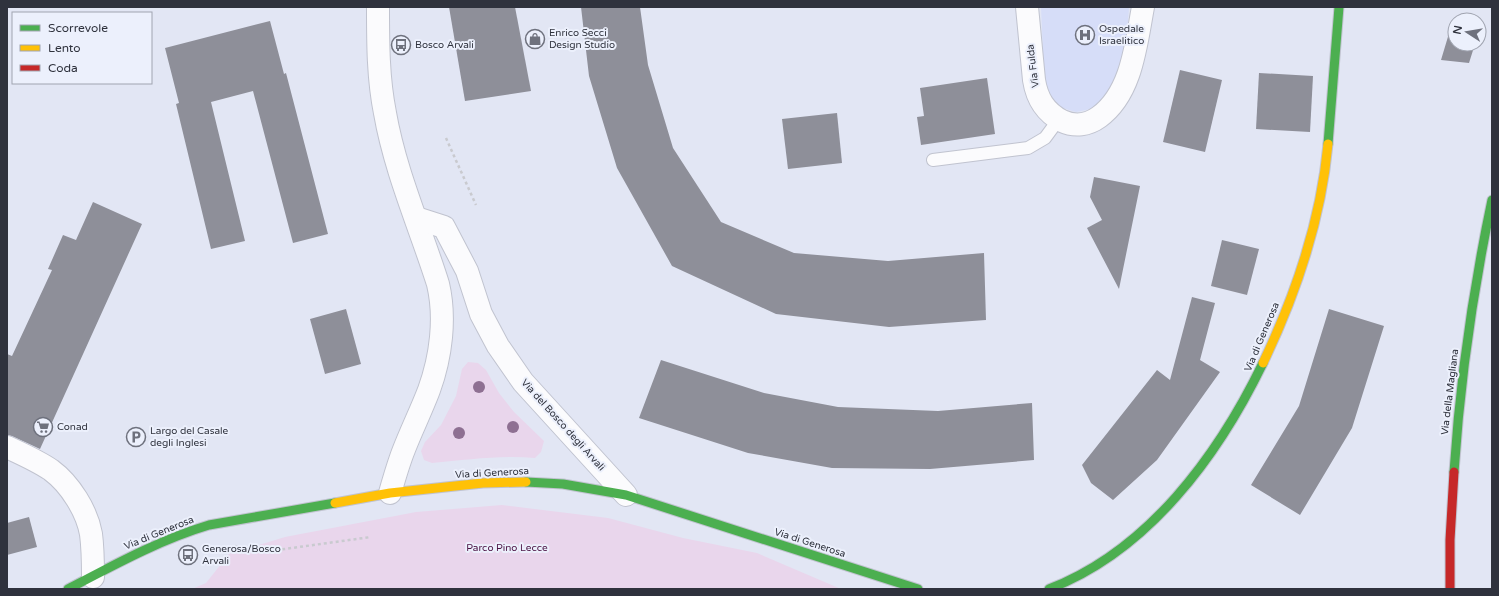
<svg xmlns="http://www.w3.org/2000/svg" width="1499" height="596" font-family="'Varela Round',sans-serif">
	<rect width="100%" height="100%" fill="#e2e6f4"/>
	<polygon fill="#d6ddf8" points="1041,7 1129,7 1125,64 1113,89 1095,108 1076,112 1059,107 1048,95 1044,74"/>
	<g fill="#e9d6ec">
		<path d="M468,362L478,363L486,370L499,393L514,412L544,441L541,452L535,458C500,455 467,460 432,463L424,460L421,451L425,442L441,425L456,396L462,369Z"/>
		<polygon points="502,505 608,518 683,538 757,553 841,589 192,589 206,583 229,554 285,537 416,512"/>
	</g>
	<g fill="#8e8f99">
		<polygon points="449,7 515,7 531,91 465,101"/>
		<polygon points="581,7 640,7 648,65 673,148 721,222 794,253 888,261 984,253 986,320 889,327 776,314 672,266 617,168 589,76"/>
		<polygon points="1453,20 1455,20 1455,44 1475,44 1469,63 1441,60"/>
		<polygon points="270,21 284,74 286,73 328,234 293,243 253,91 211,102 245,241 211,249 176,104 179,103 165,48"/>
		<polygon points="1180,70 1222,80 1205,152 1163,142"/>
		<polygon points="1259,73 1313,76 1310,132 1256,129"/>
		<polygon points="987,78 995,134 921,145 917,117 924,116 920,88"/>
		<polygon points="837,113 842,163 788,169 782,119"/>
		<polygon points="1094,177 1140,186 1119,289 1087,228 1102,220 1090,197"/>
		<polygon points="93,202 142,224 40,449 12,436 7,435 7,354 12,356 52,270 48,269 63,235 76,240"/>
		<polygon points="1222,240 1259,249 1247,295 1211,286"/>
		<polygon points="1192,297 1215,303 1200,360 1220,372 1157,460 1113,500 1091,483 1082,465 1157,370 1170,380"/>
		<polygon points="346,309 361,364 325,374 310,319"/>
		<polygon points="1329,309 1384,326 1352,428 1300,515 1251,485 1299,406"/>
		<polygon points="661,360 764,393 838,407 938,411 1032,403 1034,460 930,469 832,468 748,453 639,418"/>
		<polygon points="29,517 37,547 7,555 7,523"/>
	</g>
	<g fill="none" stroke-linecap="round" stroke-linejoin="round">
		<g stroke="#c0c3cf" stroke-width="14">
			<polyline id="lane" points="933,160 1028,148 1045,138 1059,119"/>
		</g>
		<g stroke="#c0c3cf" stroke-width="24">
			<g id="street">
				<path d="M378,7C378,43 378,78 385,113C395,171 420,227 438,284C446,318 441,357 429,390C421,411 411,431 403,452C398,465 394,479 390,493"/>
				<path d="M1027,7L1034,80C1037,99 1045,112 1062,121C1075,127 1088,125 1099,117C1132,93 1136,44 1143,7"/>
				<polyline points="416,218 444,227 467,271 481,314 498,346 523,382 626,495"/>
				<path d="M7,447C22,454 38,461 51,470C70,484 87,511 91,534C93,549 93,563 93,577"/>
			</g>
		</g>
		<g stroke="#c0c3cf" stroke-width="11">
			<g id="fast">
				<polyline points="1328,144 1339,7"/>
				<path d="M1454,472C1460,380 1473,290 1492,200"/>
				<polyline points="526,482 563,484 626,495 918,589"/>
				<path d="M68,589C114,565 159,540 209,525L335,503"/>
				<path d="M1049,589C1148,551 1218,456 1263,363"/>
			</g>
		</g>
		<g stroke="#c0c3cf" stroke-width="11">
			<g id="slow">
				<path d="M1263,363C1296,294 1321,221 1328,144"/>
				<polyline points="335,503 390,493 483,483 526,482"/>
			</g>
		</g>
		<g stroke="#c0c3cf" stroke-width="11">
			<polyline id="jam" points="1450,589 1450,540 1454,472"/>
		</g>
		<g stroke="#c9cacf" stroke-width="2.5" stroke-dasharray="3 3" stroke-linecap="butt">
			<polyline points="446,138 476,205"/>
			<polyline points="235,546 263,552 371,537"/>
		</g>
		<use href="#lane" stroke="#fbfbfd" stroke-width="12"/>
		<use href="#street" stroke="#fbfbfd" stroke-width="22"/>
		<use href="#fast" stroke="#4caf50" stroke-width="9"/>
		<use href="#slow" stroke="#ffc107" stroke-width="9"/>
		<use href="#jam" stroke="#c62828" stroke-width="9"/>
	</g>
	<g fill="#8e7092">
		<circle cx="479" cy="387" r="6"/>
		<circle cx="513" cy="427" r="6"/>
		<circle cx="459" cy="433" r="6"/>
	</g>
	<defs>
		<g id="hospital-ring" transform="scale(1)"><circle r="9.5" fill="#ecf0fc" stroke="#6e717d" stroke-width="1.5"/><path d="M-5-5h3v3.5h4V-5h3V5h-3V1.5h-4V5h-3Z" fill="#6e717d"/></g>
		<g id="shop-ring" transform="scale(1)"><circle r="9.5" fill="#ecf0fc" stroke="#6e717d" stroke-width="1.5"/><path d="M-5-2.5h2.3a2.7 3.5 0 0 1 5.4 0H5L5.5 6h-11ZM-1.5-2.5h3a1.5 2.3 0 0 0-3 0Z" fill="#6e717d"/></g>
		<g id="bus-ring" transform="scale(1)"><circle r="9.5" fill="#ecf0fc" stroke="#6e717d" stroke-width="1.5"/><path d="M-5-6H5V4H4V6H2V4H-2V6H-4V4H-5ZM-3.5-4V0h7V-4ZM-3.5 1.2v1.5H-2V1.2ZM2 1.2v1.5H3.5V1.2Z" fill="#6e717d"/></g>
		<g id="supermarket-ring" transform="scale(1)"><circle r="9.5" fill="#ecf0fc" stroke="#6e717d" stroke-width="1.5"/><path d="M-6-5.5h2.5l.6 2H6L4.5 2H-2.5L-4.4-4H-6ZM-1.5 3.2a1.3 1.3 0 1 0 .1 0ZM3 3.2a1.3 1.3 0 1 0 .1 0Z" fill="#6e717d"/></g>
		<g id="parking-ring" transform="scale(1)"><circle r="9.5" fill="#ecf0fc" stroke="#6e717d" stroke-width="1.5"/><path d="M-3.5-5.5H1a3.5 3.5 0 0 1 0 7H-1V5.5H-3.5ZM-1-3.4V-.6H.8a1.4 1.4 0 0 0 0-2.8Z" fill="#6e717d"/></g>
	</defs>
	<g fill-rule="evenodd">
		<use href="#hospital-ring" x="1085" y="35"/>
		<use href="#shop-ring" x="535" y="39"/>
		<use href="#bus-ring" x="401" y="45"/>
		<use href="#supermarket-ring" x="43" y="427"/>
		<use href="#parking-ring" x="136" y="437"/>
		<use href="#bus-ring" x="188" y="555"/>
	</g>
	<g text-anchor="middle" dominant-baseline="central" stroke-width="4" stroke-linejoin="round" paint-order="stroke">
		<g font-size="10" fill="#2f323d" stroke="#ecf0fc" text-anchor="start">
			<text x="1099" y="29">Ospedale<tspan x="1099" dy="12">Israelitico</tspan></text>
			<text x="549" y="33">Enrico Secci<tspan x="549" dy="12">Design Studio</tspan></text>
			<text x="415" y="45">Bosco Arvali</text>
			<text x="57" y="427">Conad</text>
			<text x="150" y="431">Largo del Casale<tspan x="150" dy="12">degli Inglesi</tspan></text>
			<text x="202" y="549">Generosa/Bosco<tspan x="202" dy="12">Arvali</tspan></text>
		</g>
		<g font-size="10" fill="#2f323d" stroke="#ecf0fc">
			<text transform="translate(1033 66) rotate(-97)">Via Fulda</text>
			<text transform="translate(1262 337) rotate(-67)">Via di Generosa</text>
			<text transform="translate(1450 392) rotate(-83)">Via della Magliana</text>
			<text transform="translate(563 425) rotate(48)">Via del Bosco degli Arvali</text>
			<text transform="translate(492 473) rotate(-3)">Via di Generosa</text>
			<text transform="translate(159 533) rotate(-22)">Via di Generosa</text>
			<text transform="translate(810 543) rotate(18)">Via di Generosa</text>
		</g>
		<g font-size="10" fill="#491042" stroke="#ecf0fc">
			<text x="507" y="548">Parco Pino Lecce</text>
		</g>
	</g>
	<rect width="1499" height="596" fill="none" stroke="#2f323d" stroke-width="16"/>
	<rect x="12" y="12" width="140" height="72" fill="#ecf0fc" stroke="#a0a4b0"/>
	<rect x="20" y="25" width="20" height="6" fill="#4caf50" stroke="#a0a4b0"/>
	<text x="48" y="32" font-size="12" fill="#2f323d">Scorrevole</text>
	<rect x="20" y="45" width="20" height="6" fill="#ffc107" stroke="#a0a4b0"/>
	<text x="48" y="52" font-size="12" fill="#2f323d">Lento</text>
	<rect x="20" y="65" width="20" height="6" fill="#c62828" stroke="#a0a4b0"/>
	<text x="48" y="72" font-size="12" fill="#2f323d">Coda</text>
	<g transform="translate(1467 32) rotate(282)"><circle r="19" fill="#ecf0fc" stroke="#a0a4b0"/>
	<path d="M0-3L7 15L0 10L-7 15Z" fill="#6e717d"/>
	<text y="-6" font-size="11" font-weight="bold" text-anchor="middle" fill="#2f323d">N</text>
	</g>
</svg>
